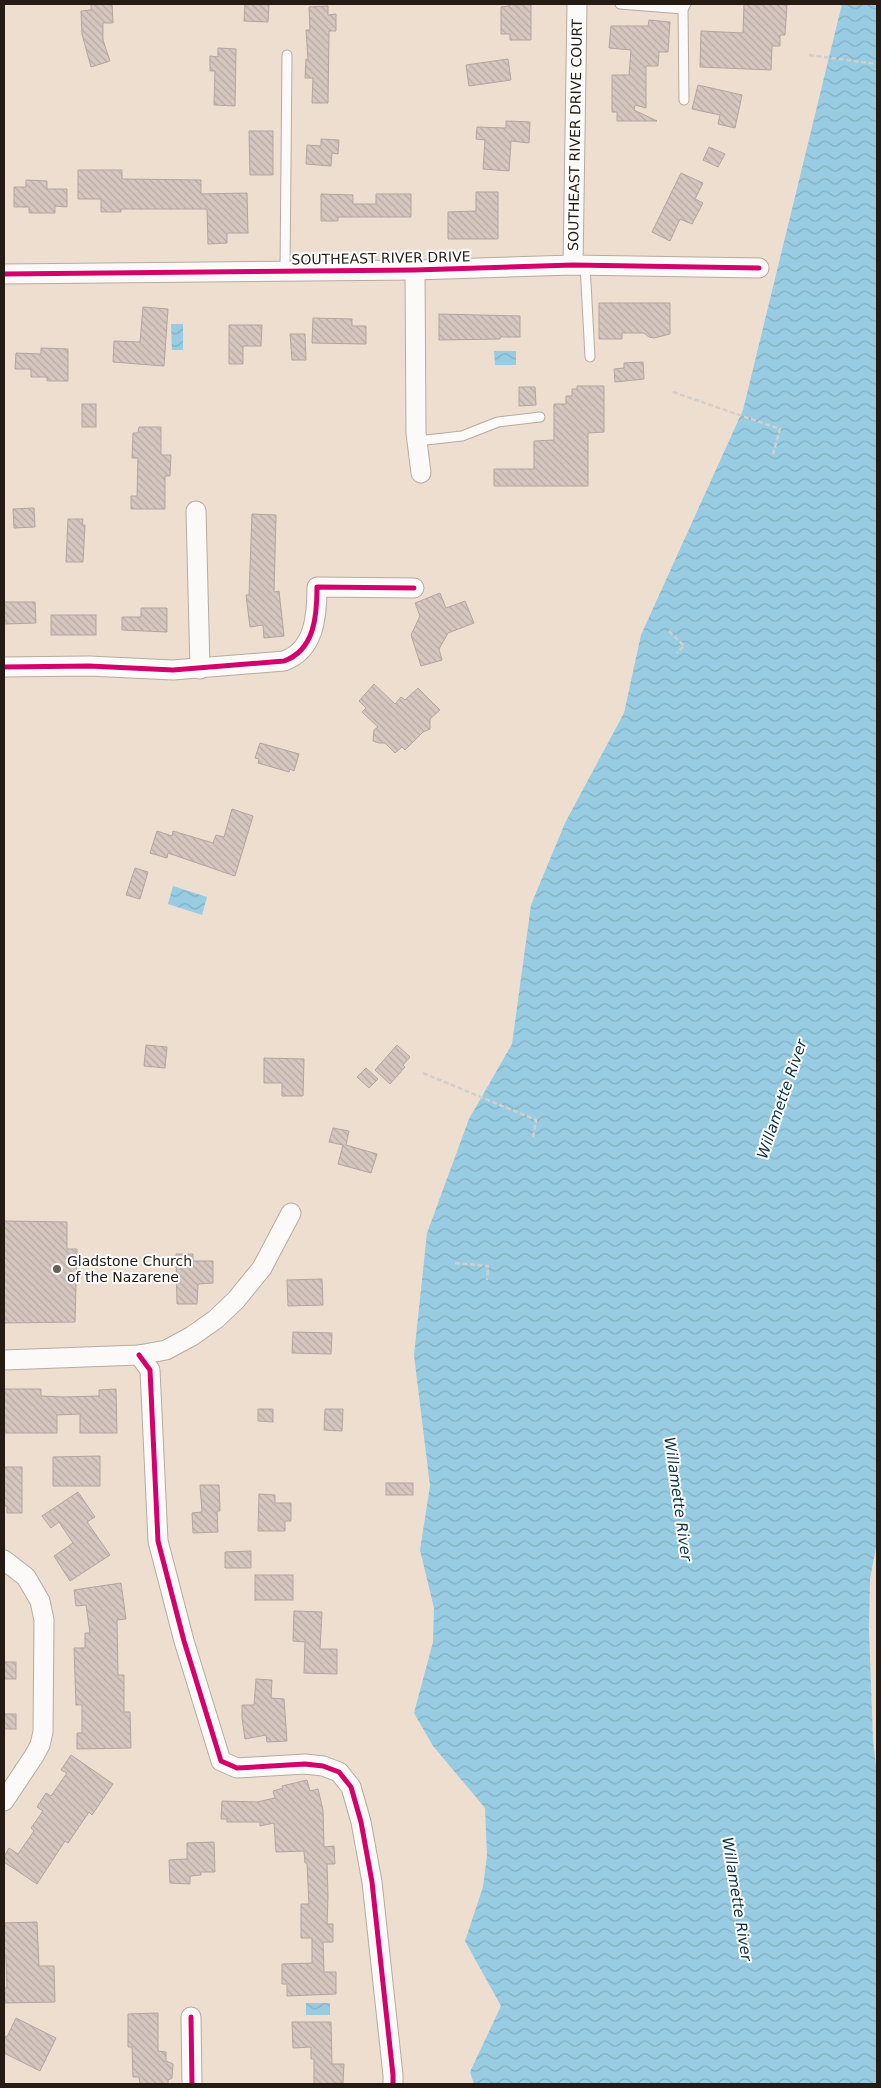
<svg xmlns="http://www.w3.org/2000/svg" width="881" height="2088" font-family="'DejaVu Sans',sans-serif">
	<defs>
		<pattern id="water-waves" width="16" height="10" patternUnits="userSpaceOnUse" patternTransform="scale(1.25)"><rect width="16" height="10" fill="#97cce2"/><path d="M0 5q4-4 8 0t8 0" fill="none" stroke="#82afc1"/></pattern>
		<pattern id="building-back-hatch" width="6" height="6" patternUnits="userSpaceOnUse" patternTransform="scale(1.25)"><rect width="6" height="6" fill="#d5c7bf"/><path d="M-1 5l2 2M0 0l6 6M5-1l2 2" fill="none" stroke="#b7aaa3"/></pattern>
	</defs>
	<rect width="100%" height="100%" fill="#edded0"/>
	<g fill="url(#water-waves)">
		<polygon points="842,4 877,4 877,1542 870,1579 869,1630 873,1740 877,1775 877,2084 474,2084 470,2072 501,2006 465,1941 483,1887 487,1855 485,1808 433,1746 414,1713 433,1642 434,1608 420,1550 430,1486 414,1355 427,1233 469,1119 512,1044 531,905 565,823 624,713 641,635 743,410"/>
		<polygon points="171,324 183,324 183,350 172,350"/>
		<polygon points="494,351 516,351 516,365 495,365"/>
		<polygon points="173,886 207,897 202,915 168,904"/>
		<rect x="306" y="2003" width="24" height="12"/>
	</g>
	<g fill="url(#building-back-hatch)" stroke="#b3a59e">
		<polygon points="91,4 112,4 113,23 103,23 103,40 110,61 91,67 82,34 81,11 91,10"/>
		<polygon points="245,4 269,4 268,22 244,21"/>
		<polygon points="509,4 531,4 531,40 510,40 510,34 501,34 501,7 509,6"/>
		<polygon points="744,4 787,4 785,35 780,35 780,46 772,46 771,70 700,67 701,31 743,33"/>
		<polygon points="328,6 328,15 336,14 336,31 329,31 328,103 312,103 313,78 305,78 306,59 308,60 306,30 310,30 309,7"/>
		<polygon points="649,20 670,22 668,52 659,52 658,66 646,66 646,108 635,105 634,110 657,121 617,121 617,112 612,112 612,75 629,75 631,50 609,48 611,26 648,26"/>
		<polygon points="218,48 236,49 235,106 214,105 215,71 210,71 210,56 218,57"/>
		<polygon points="508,59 511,80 469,86 466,65"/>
		<polygon points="698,85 742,95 735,128 718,124 720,115 692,109"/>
		<polygon points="506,121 530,122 529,143 511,141 509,171 483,169 485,140 476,139 477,127 506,128"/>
		<polygon points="249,131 273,131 273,175 250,175"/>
		<polygon points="321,139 339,140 338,154 332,153 331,166 306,164 307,145 321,146"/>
		<polygon points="709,147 725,154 718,167 703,160"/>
		<polygon points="78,170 122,170 122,179 201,180 201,194 247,193 248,233 227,233 227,243 208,244 207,209 121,209 121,212 101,212 101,199 78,199"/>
		<polygon points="681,173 703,183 695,199 703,203 692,224 680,219 670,241 652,232"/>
		<polygon points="26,180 47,181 47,189 67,189 67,207 55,206 55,213 29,213 29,207 14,207 14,187 26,187"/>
		<polygon points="476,192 498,192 498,239 448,239 448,212 476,211"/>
		<polygon points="321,194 353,195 353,204 376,204 376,194 411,194 411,217 338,217 338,221 321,221"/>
		<polygon points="599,303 670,303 670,334 654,338 649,337 644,333 622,333 622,339 599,339"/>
		<polygon points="143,307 168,309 164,366 113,362 114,341 140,342"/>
		<polygon points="439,314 520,316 520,337 500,337 500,339 439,340"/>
		<polygon points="313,318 352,319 352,326 366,326 366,344 312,343"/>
		<polygon points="229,325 262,325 261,346 243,346 243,364 229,364"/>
		<polygon points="290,334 305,334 306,360 292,360"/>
		<polygon points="41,348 68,349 68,381 47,381 47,377 31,377 31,369 15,369 16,353 41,354"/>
		<polygon points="643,362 644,379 615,382 614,369 624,368 624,363"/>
		<polygon points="577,386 604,386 604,432 588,433 588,486 494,486 494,469 534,469 534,441 554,440 554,404 566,404 566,396 572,396 572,389 577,389"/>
		<polygon points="519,387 535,387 536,405 519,406"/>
		<rect x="82" y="404" width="14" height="23"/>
		<polygon points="139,427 161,427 161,455 171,455 170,476 165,476 165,509 131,509 131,496 137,496 138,458 132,458 133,433 138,433"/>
		<polygon points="34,508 35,527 14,528 13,509"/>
		<polygon points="252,514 276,515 274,592 279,591 284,636 264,638 263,625 250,627 246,595 249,595"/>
		<polygon points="68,519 83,519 82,525 85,525 83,562 66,562"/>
		<polygon points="440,593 446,608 465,601 474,623 448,633 439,649 442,660 421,666 411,635 420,616 415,603"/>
		<polygon points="4,602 35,602 36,623 4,624"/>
		<polygon points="141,608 167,608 167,632 122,630 122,617 141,617"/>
		<rect x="51" y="615" width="45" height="20"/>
		<polygon points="374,684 395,704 401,697 405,700 418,688 440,710 430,719 430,729 423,732 405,750 402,747 395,753 385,743 379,743 373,741 374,730 378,727 362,712 366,708 359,701"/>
		<polygon points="260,743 299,754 294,771 290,769 289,772 258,763 259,759 255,758"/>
		<polygon points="232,809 253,816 235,876 168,853 167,858 150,853 157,831 172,836 173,831 213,843 216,835 224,837"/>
		<polygon points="135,868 148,872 140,899 126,895"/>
		<polygon points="146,1045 167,1047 165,1068 144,1066"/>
		<polygon points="397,1045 410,1057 403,1065 405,1067 390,1084 375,1070"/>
		<polygon points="264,1058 304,1059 303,1096 282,1096 282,1083 264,1083"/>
		<polygon points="366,1068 378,1079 369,1088 357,1077"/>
		<polygon points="333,1128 349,1131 346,1145 377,1154 371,1173 338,1164 343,1145 329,1142"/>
		<polygon points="4,1221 67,1222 67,1249 77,1249 75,1322 4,1323"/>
		<polygon points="176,1254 193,1254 193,1261 213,1261 213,1283 198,1284 197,1304 177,1304"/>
		<polygon points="322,1279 323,1305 288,1306 287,1280"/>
		<polygon points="293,1332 332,1333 331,1354 292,1353"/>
		<polygon points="4,1389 41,1389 41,1396 63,1397 99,1396 99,1390 116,1389 117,1433 80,1433 80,1414 57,1415 57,1433 4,1433"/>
		<polygon points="258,1409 273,1409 273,1422 258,1421"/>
		<polygon points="325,1409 343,1409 342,1431 324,1430"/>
		<polygon points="100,1456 100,1486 53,1486 53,1457"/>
		<polygon points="4,1467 22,1467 22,1513 7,1513 7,1506 4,1506"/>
		<rect x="386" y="1483" width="27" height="12"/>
		<polygon points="200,1485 219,1485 220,1511 217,1511 218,1532 193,1533 192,1513 202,1512"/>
		<polygon points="78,1492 95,1517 87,1522 110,1555 70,1581 54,1556 73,1543 59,1522 51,1528 42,1516"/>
		<polygon points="259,1494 275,1495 275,1503 291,1503 291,1521 285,1521 285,1531 258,1531"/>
		<polygon points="251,1551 251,1568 225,1568 225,1552"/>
		<rect x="255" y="1575" width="38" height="25"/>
		<polygon points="121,1583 126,1619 117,1620 118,1675 124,1675 124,1712 130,1712 131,1748 77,1749 77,1733 82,1733 82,1705 76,1705 74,1648 85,1648 85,1633 90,1633 86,1605 76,1606 74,1590"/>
		<polygon points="294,1611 322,1612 320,1649 337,1649 337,1674 304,1673 305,1642 293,1641"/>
		<rect x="4" y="1662" width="12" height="17"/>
		<polygon points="256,1679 272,1680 271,1698 284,1699 287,1741 267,1742 266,1735 245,1739 242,1718 242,1705 254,1705"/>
		<rect x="4" y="1714" width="12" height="15"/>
		<polygon points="71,1755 113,1784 92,1815 89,1812 68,1843 65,1841 37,1884 4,1862 4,1857 9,1848 18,1854 34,1831 31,1828 43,1811 37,1807 46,1793 51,1796 67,1773 61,1770"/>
		<polygon points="307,1780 310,1791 318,1789 323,1810 324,1847 334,1846 335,1864 327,1864 328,1897 327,1924 333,1924 333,1942 323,1942 324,1972 336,1972 336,1994 287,1996 287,1984 282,1984 282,1964 312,1963 312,1938 301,1938 301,1904 309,1904 307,1863 305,1863 304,1851 276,1852 274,1823 260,1826 260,1822 227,1822 227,1819 221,1819 222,1801 257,1802 275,1798 273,1791 283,1788 282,1786"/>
		<polygon points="214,1842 215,1872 201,1872 201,1875 190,1876 190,1884 170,1883 169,1860 187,1859 187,1843"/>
		<polygon points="37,1922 39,1966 54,1966 55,2002 4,2003 4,1988 7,1988 6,1958 4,1958 4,1923"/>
		<polygon points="158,2013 158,2051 166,2052 166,2061 173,2064 172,2078 168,2080 168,2084 140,2084 139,2077 133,2077 132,2047 128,2047 128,2014"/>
		<polygon points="16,2018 56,2038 40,2071 4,2053 4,2035 7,2037"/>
		<polygon points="292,2022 331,2022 332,2064 344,2064 343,2083 314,2084 314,2059 311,2059 311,2047 293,2048"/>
	</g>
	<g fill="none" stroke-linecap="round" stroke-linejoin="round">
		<g stroke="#b6aba0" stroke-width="11">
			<g id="service">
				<polyline points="620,4 683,9 686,4"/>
				<polyline points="683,9 684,100"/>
				<polyline points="585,265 590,357"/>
				<polyline points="285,271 287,55"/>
				<polyline points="417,441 462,436 498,422 540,417"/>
			</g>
		</g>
		<g stroke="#b6aba0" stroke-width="21">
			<g id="minor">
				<polyline points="573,265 577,4"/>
				<polyline points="415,270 416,433 421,473"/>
				<polyline points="4,274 415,270 573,265 759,268"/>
				<polyline points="196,511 200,669"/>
				<path d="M4,667L89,666L173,670L284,661C315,650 317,615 317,587L414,588"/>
				<polyline points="139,1355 150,1370 158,1541 184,1641 221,1761 237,1768 305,1764 323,1766 339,1772 351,1787 361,1822 372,1882 393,2075 393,2084"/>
				<polyline points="4,1360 139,1355 166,1350 192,1336 216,1319 236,1300 262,1268 291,1213"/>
				<polyline points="4,1560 26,1577 40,1601 44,1620 43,1732 40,1745 34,1756 4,1801"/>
				<polyline points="191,2017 192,2084"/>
			</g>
		</g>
		<g stroke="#d3cfcb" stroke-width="2.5" stroke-dasharray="5 2.5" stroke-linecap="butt">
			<polyline points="809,55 877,64"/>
			<polyline points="673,392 780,429 773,454"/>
			<polyline points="669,631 684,646 677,653"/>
			<polyline points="423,1073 536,1120 533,1138"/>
			<polyline points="455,1263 488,1266 487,1280"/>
		</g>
		<use href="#service" stroke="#fcfaf8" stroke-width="9"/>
		<use href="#minor" stroke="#fcfaf8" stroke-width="19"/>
		<g stroke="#fff" stroke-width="8">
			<g id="cycleway">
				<polyline points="4,274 415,270 573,265 759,268"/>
				<path d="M4,667L89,666L173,670L284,661C315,650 317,615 317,587L414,588"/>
				<polyline points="139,1355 150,1370 158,1541 184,1641 221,1761 237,1768 305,1764 323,1766 339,1772 351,1787 361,1822 372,1882 393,2075 393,2084"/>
				<polyline points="191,2017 192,2084"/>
			</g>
		</g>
		<use href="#cycleway" stroke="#d6006c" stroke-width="5"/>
	</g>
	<circle fill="#6b5f54" stroke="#fff" stroke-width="2" cx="57" cy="1269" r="5"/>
	<g text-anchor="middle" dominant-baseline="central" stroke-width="4" stroke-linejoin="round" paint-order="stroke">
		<g font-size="14" fill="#251b12" stroke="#fff">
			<text transform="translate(575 135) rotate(-89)">SOUTHEAST RIVER DRIVE COURT</text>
			<text transform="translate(381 258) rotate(-1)">SOUTHEAST RIVER DRIVE</text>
		</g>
		<g font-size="14" fill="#251b12" stroke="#fff" text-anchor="start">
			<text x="67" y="1261">Gladstone Church<tspan x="67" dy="16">of the Nazarene</tspan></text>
		</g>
		<g font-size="15" font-style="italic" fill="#093140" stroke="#fff">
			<text transform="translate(782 1099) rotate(-71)">Willamette River</text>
			<text transform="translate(678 1499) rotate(82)">Willamette River</text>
			<text transform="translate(737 1899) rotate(81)">Willamette River</text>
		</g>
	</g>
	<rect width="881" height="2088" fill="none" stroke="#251b12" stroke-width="10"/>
</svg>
